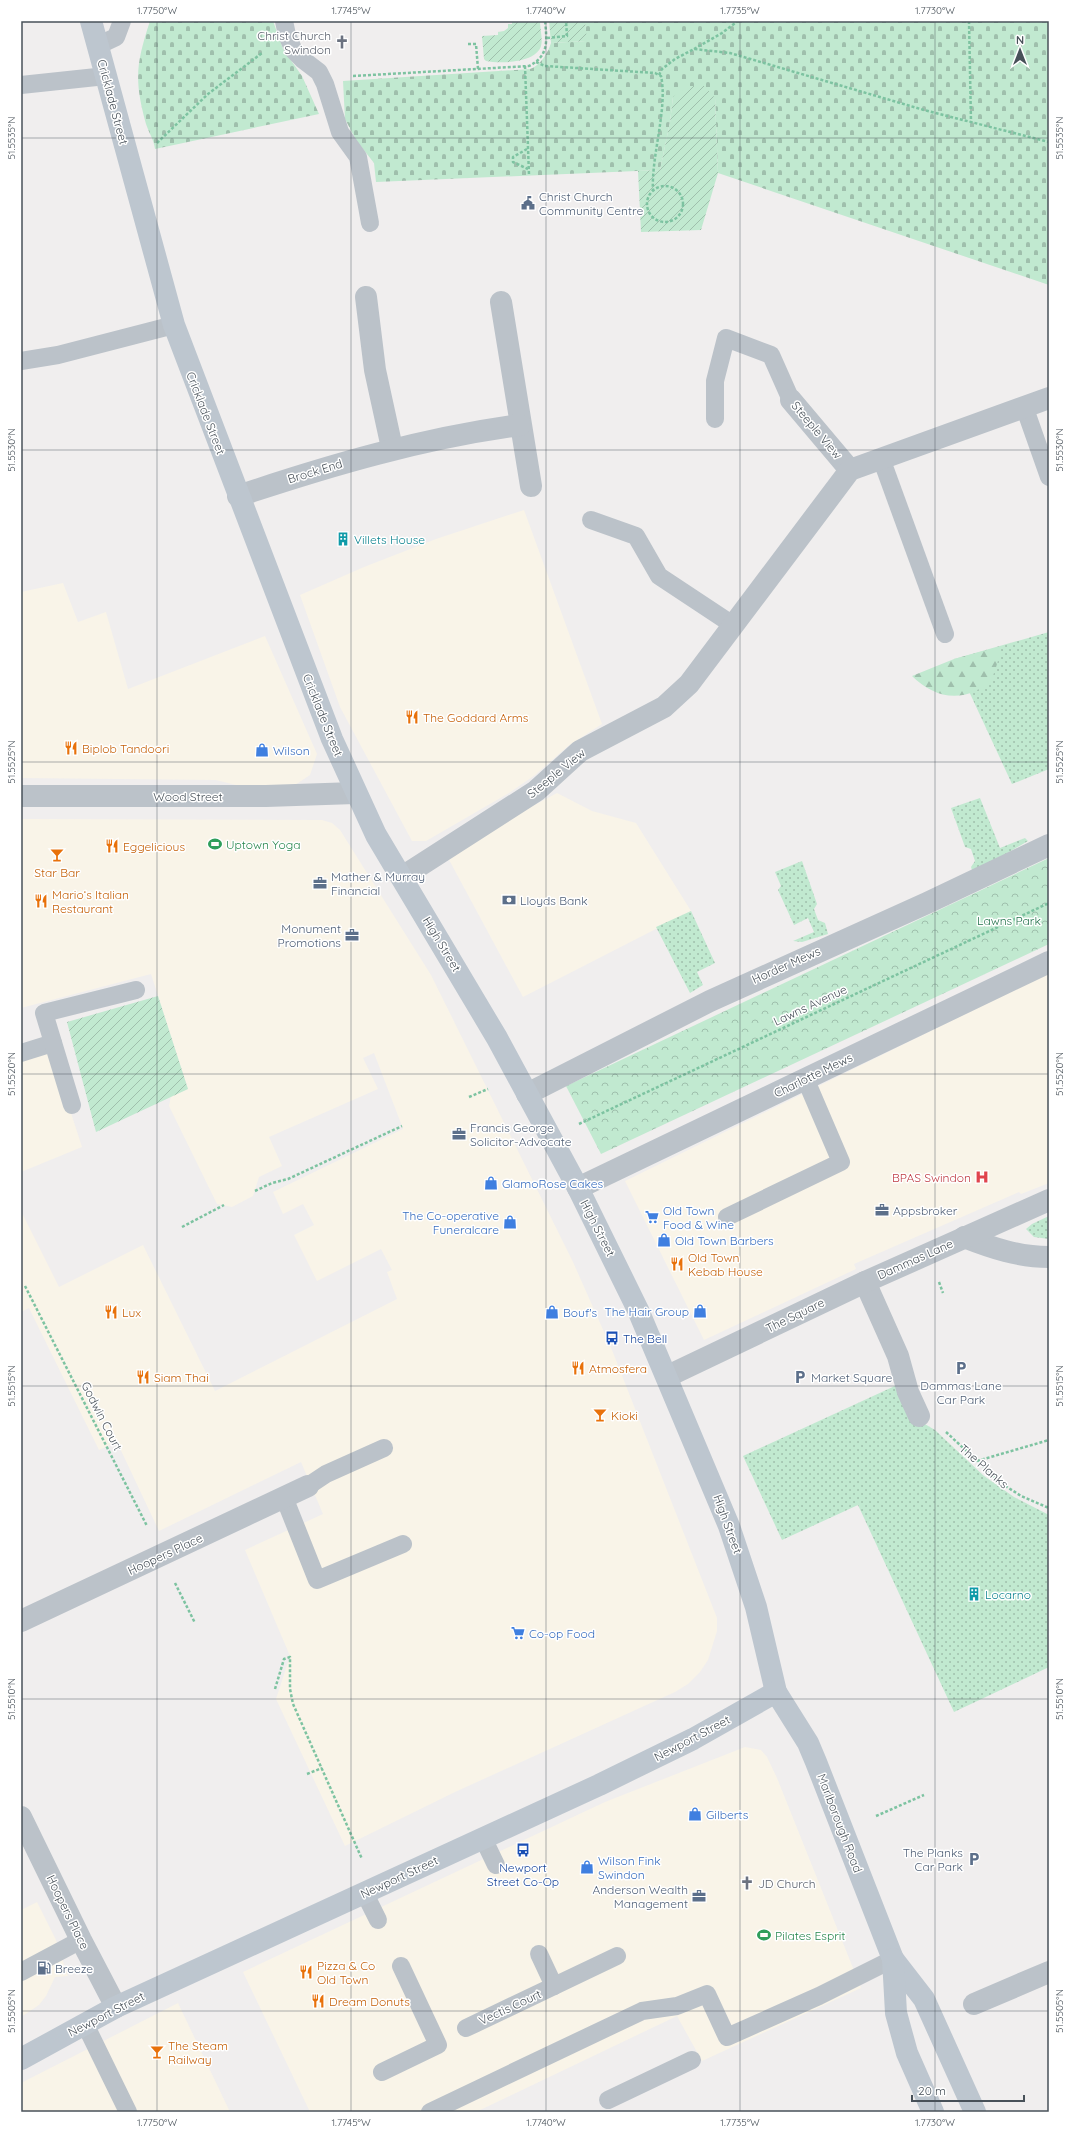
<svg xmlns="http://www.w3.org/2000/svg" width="1070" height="2133" font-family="Quicksand,sans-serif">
	<defs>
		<pattern id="grass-dots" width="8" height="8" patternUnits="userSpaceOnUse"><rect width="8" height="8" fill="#c1e9d0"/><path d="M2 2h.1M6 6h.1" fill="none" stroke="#9fbfac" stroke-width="1.8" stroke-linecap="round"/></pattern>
		<pattern id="forest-firs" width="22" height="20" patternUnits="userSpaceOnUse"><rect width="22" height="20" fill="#c1e9d0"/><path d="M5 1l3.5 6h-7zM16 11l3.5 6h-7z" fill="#9fbfac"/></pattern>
		<pattern id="cemetery-stones" width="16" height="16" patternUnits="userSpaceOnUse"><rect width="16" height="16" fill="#c1e9d0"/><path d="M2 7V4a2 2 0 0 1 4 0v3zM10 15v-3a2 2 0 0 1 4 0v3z" fill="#9fbfac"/></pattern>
		<pattern id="park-crowns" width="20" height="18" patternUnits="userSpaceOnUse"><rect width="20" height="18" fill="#c1e9d0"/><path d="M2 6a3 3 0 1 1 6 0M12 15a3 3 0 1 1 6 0" fill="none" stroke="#9fbfac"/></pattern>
		<pattern id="garden-furrows" width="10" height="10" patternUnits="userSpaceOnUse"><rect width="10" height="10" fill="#c1e9d0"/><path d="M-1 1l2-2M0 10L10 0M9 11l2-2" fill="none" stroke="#9fbfac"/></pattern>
	</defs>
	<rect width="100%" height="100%" fill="#f0eeee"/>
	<g fill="#f9f4e8">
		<polygon points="524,510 602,724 568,746 535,775 509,793 426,841 412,841 340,707 300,595 364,567 436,539"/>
		<polygon points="63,583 78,622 106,612 128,689 265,636 317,754 310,775 295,785 236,785 216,780 21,778 21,592"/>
		<polygon points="557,793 592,811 636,823 691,911 523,997 447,856 499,824"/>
		<polygon points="21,819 322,820 332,823 340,830 431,975 573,1262 612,1350 717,1618 717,1631 708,1660 700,1672 688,1684 675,1692 455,1792 345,1846 276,1699 290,1656 245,1550 323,1514 301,1462 159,1531 117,1442 99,1450 29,1308 21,1312 21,1211 59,1287 143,1245 215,1391 397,1299 387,1272 392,1270 381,1249 317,1281 294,1235 314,1225 303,1204 283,1214 273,1192 403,1129 402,1126 374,1053 363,1058 378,1089 269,1137 282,1166 259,1177 253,1196 232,1207 217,1204 169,1106 171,1096 188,1089 151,974 21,1008"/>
		<polygon points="1049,973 1049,1183 1021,1194 1019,1192 854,1264 856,1269 704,1340 625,1181"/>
		<polygon points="51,1051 82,1147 21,1172 21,1060"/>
		<polygon points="745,1747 761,1750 767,1757 777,1778 861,1988 702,2061 677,2016 476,2112 310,2112 243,1972 605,1802"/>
		<polygon points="37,1902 56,1940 68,1976 55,1977 46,1996 39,2005 21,2017 21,1910"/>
		<polygon points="178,2003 230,2112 21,2112 21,2083"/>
	</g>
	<g fill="url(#grass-dots)">
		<polygon points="1049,632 1049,769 1012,784 954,659"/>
		<polygon points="980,798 1000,848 1025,838 1028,841 973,873 971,867 975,861 971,849 965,847 951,808"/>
		<polygon points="802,861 817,904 814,909 818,920 825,923 828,934 802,942 793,941 814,932 808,918 794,925 778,890 781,886 775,872"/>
		<polygon points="691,911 715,963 697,972 703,985 690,993 656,927"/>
		<polygon points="1049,1216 1049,1239 1034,1237 1026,1229 1032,1224"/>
		<polygon points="897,1385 923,1423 935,1430 984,1476 1014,1497 1049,1515 1049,1667 954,1712 858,1505 782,1540 743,1456"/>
	</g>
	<path fill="url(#forest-firs)" d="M1002,646C998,657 996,677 986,685C984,688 978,689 975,691C952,702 929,693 912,676L954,659Z"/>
	<g fill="url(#cemetery-stones)">
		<path d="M150,21H273L283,49L302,76L319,114L155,149C154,140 149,133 146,124C134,80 136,64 150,21Z"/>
		<path d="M585,21H1049V285L718,173L715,98L673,97L670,122L660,170L376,182L374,163L356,140L345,119L343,81L530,69C540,66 548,53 551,43L586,41Z"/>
	</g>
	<polygon fill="url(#park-crowns)" points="1049,858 1049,944 601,1154 566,1086"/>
	<g fill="url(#garden-furrows)">
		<path d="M512,21H540C540,29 543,39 541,46C536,63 500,64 486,61L484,59L482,36L498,35V32L504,31L508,28V24H512Z"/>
		<polygon points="549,21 585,21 587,41 551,43"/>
		<polygon points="688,86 704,86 715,98 718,173 701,230 641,232 638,171 660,170 670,122 673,97"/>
		<polygon points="158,996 188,1089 96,1132 67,1022"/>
	</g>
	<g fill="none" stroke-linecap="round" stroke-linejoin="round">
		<g stroke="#7dc3a1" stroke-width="2.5" stroke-dasharray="3 2" stroke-linecap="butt">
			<polyline points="969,21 971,122"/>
			<polyline points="547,38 567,36 566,21"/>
			<polyline points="468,44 476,44 478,69"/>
			<polyline points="694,49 722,33 738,21"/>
			<path d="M536,62L545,66L655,73L661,76C668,108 651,156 653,191"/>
			<polyline points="525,66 529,175"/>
			<polyline points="659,75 662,69 675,59 694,49 730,53 924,110 1049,142"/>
			<path d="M353,76L529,66C549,56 547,41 545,21"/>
			<polyline points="157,143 208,94 262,53"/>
			<polyline points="527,149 513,157 513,162 528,169"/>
			<circle cx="665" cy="204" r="18"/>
			<polyline points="469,1097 488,1089"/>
			<polyline points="579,1124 1049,903"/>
			<polyline points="255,1191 272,1183 288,1179 402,1126"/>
			<polyline points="182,1227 224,1205"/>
			<polyline points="939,1282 943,1293"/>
			<polyline points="25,1286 147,1526"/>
			<polyline points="946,1432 1001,1483 1021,1496 1049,1508"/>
			<polyline points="977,1461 1049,1440"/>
			<polyline points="175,1583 195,1623"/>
			<polyline points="275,1689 284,1659 290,1657 290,1689 293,1704 362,1859"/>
			<polyline points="307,1774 322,1768"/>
			<polyline points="876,1816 924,1795"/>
		</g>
		<g stroke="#bbc2c9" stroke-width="18">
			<polyline points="284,21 287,35 294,51 302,59 319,72 325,84 340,132 358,157 370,223"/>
			<polyline points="97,46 116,37 122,21"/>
			<polyline points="21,85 106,76"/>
			<polyline points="21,361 58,355 174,325"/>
			<polyline points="1024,406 1049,477"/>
			<polyline points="715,419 715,381 726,338 771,355 791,400"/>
			<polyline points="881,458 945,634"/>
			<polyline points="591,520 636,536 659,576 733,625"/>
			<polyline points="21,1053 53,1043"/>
			<polyline points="72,1105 44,1013 136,990"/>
			<polyline points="727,1217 841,1162 805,1078"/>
			<polyline points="308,1486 326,1474 384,1448"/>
			<polyline points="284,1497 317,1580 403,1544"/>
			<polyline points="483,1838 496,1865"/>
			<polyline points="364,1892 378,1920"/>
			<polyline points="539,1954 554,1986"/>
			<polyline points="21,1972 81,1940"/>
			<polyline points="85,2024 128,2112"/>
			<polyline points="466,2028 617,1956"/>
			<polyline points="382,2072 438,2045 401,1966"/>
			<polyline points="608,2100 692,2060"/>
			<polyline points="430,2112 642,2011 677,2006 707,1994 727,2037 819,1996 893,1959"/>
		</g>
		<g stroke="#bbc2c9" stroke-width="22">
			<polyline points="366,297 375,370 392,448"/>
			<polyline points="501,302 531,486"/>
			<polyline points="791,400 850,470"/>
			<path d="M238,496C331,465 423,438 520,425"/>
			<polyline points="21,796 266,796 355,793"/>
			<polyline points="402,877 536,791 580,751 664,707 689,684 850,470 1049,398"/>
			<polyline points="527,1094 710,1001 927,903 1049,845"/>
			<polyline points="578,1188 1049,962"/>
			<path d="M964,1237C992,1248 1019,1257 1049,1257"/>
			<polyline points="865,1282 898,1356 908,1392 919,1416"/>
			<polyline points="668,1376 865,1282 1049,1200"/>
			<polyline points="21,1621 308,1486"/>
			<polyline points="21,1817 81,1940 116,2007"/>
			<polyline points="974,2004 1049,1972"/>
		</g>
		<g stroke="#bdc6cf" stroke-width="22">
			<polyline points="91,21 174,325 332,739 376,835 497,1038 578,1188 638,1310 729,1526 756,1607 776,1692 808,1743 816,1762 893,1959 924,1999 975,2112"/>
			<polyline points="893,1959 896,2013 907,2053 933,2112"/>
			<polyline points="21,2059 116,2007 599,1785 693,1739 776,1692"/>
		</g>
	</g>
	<path fill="none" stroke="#485159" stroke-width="1" stroke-opacity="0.45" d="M157,21V2112M351,21V2112M546,21V2112M740,21V2112M935,21V2112M21,138H1049M21,450H1049M21,762H1049M21,1074H1049M21,1386H1049M21,1699H1049M21,2011H1049"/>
	<defs>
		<g id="church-bare" transform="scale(1.08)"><path d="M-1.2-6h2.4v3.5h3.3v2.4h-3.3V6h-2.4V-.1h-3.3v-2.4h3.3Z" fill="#6b7280" stroke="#fff" stroke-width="2.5" paint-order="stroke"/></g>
		<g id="civic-bare" transform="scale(1.08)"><path d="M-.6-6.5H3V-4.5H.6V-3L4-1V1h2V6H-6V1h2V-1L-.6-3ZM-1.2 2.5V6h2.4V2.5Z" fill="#5c6f8a" stroke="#fff" stroke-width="2.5" paint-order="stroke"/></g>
		<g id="building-bare" transform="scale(1.08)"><path d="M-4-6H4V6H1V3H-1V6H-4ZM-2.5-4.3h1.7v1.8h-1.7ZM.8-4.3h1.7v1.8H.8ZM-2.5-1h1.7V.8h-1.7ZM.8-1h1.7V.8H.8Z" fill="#0f9aa8" stroke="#fff" stroke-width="2.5" paint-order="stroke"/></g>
		<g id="restaurant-bare" transform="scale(1.08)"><path d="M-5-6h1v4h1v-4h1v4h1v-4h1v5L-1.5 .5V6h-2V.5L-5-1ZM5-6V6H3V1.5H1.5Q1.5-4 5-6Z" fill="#e8710a" stroke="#fff" stroke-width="2.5" paint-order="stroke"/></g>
		<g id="shop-bare" transform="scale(1.08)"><path d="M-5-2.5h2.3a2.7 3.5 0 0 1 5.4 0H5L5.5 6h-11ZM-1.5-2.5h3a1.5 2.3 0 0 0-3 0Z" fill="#3f7fe0" stroke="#fff" stroke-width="2.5" paint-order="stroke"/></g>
		<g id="stadium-bare" transform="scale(1.08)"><path d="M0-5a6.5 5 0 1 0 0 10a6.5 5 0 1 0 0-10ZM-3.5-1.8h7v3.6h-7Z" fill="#2e9e5b" stroke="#fff" stroke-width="2.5" paint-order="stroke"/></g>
		<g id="bar-bare" transform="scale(1.08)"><path d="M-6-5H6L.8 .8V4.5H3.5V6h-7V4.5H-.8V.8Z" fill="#e8710a" stroke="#fff" stroke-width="2.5" paint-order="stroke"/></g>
		<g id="office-bare" transform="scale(1.08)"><path d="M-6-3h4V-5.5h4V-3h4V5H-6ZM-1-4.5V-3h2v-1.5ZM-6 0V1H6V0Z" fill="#5c6f8a" stroke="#fff" stroke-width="2.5" paint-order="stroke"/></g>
		<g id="bank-bare" transform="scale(1.08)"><path d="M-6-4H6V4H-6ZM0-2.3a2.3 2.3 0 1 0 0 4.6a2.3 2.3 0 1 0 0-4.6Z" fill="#5c6f8a" stroke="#fff" stroke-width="2.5" paint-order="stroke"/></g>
		<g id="hospital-bare" transform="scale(1.08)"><path d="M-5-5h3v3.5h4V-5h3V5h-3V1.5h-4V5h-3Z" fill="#e0444e" stroke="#fff" stroke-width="2.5" paint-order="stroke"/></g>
		<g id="supermarket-bare" transform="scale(1.08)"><path d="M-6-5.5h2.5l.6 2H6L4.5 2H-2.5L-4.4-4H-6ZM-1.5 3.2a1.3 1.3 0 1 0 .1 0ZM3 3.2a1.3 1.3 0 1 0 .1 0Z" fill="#3f7fe0" stroke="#fff" stroke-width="2.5" paint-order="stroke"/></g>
		<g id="bus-bare" transform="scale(1.08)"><path d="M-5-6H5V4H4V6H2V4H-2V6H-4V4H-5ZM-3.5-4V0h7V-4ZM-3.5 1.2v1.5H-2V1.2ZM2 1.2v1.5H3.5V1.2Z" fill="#1a4fb4" stroke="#fff" stroke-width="2.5" paint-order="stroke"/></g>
		<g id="parking-bare" transform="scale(1.08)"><path d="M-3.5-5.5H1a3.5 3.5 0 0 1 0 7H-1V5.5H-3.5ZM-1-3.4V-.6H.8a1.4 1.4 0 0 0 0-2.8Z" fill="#5c6f8a" stroke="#fff" stroke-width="2.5" paint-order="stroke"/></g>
		<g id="fuel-bare" transform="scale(1.08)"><path d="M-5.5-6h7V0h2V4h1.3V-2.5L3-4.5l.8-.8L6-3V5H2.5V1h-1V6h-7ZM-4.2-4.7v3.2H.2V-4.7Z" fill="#5c6f8a" stroke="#fff" stroke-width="2.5" paint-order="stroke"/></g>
	</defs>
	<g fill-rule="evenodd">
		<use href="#church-bare" x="342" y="42"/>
		<use href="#civic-bare" x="528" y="203"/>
		<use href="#building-bare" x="343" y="539"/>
		<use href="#restaurant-bare" x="412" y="717"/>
		<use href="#restaurant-bare" x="71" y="748"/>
		<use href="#shop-bare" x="262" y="750"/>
		<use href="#stadium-bare" x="215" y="844"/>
		<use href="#restaurant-bare" x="112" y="846"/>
		<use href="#bar-bare" x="57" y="855"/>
		<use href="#office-bare" x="320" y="883"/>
		<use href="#bank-bare" x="509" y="900"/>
		<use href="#restaurant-bare" x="41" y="901"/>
		<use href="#office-bare" x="352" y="935"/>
		<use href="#office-bare" x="459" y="1134"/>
		<use href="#hospital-bare" x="982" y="1177"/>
		<use href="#shop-bare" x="491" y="1183"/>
		<use href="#office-bare" x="882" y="1210"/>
		<use href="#supermarket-bare" x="652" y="1217"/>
		<use href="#shop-bare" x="510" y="1222"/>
		<use href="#shop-bare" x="664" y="1240"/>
		<use href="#restaurant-bare" x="677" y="1264"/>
		<use href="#shop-bare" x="700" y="1311"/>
		<use href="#restaurant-bare" x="111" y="1312"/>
		<use href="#shop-bare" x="552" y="1312"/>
		<use href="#bus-bare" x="612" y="1338"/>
		<use href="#restaurant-bare" x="578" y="1368"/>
		<use href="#parking-bare" x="961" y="1368"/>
		<use href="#restaurant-bare" x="143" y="1377"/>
		<use href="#parking-bare" x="800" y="1377"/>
		<use href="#bar-bare" x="600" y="1415"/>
		<use href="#building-bare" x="974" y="1594"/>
		<use href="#supermarket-bare" x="518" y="1633"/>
		<use href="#shop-bare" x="695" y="1814"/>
		<use href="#bus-bare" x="523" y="1850"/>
		<use href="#parking-bare" x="974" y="1859"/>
		<use href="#shop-bare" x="587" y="1867"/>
		<use href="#church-bare" x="747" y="1883"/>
		<use href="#office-bare" x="699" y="1896"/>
		<use href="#stadium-bare" x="764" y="1935"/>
		<use href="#fuel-bare" x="44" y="1968"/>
		<use href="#restaurant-bare" x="306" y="1972"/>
		<use href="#restaurant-bare" x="318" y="2001"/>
		<use href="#bar-bare" x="157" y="2052"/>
	</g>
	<g text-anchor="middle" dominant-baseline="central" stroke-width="3" stroke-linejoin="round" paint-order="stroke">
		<g font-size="12" fill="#5b616d" stroke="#fff" text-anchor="end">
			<text x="331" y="35">Christ Church<tspan x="331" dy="14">Swindon</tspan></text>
			<text x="758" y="1883" text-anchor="start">JD Church</text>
		</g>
		<g font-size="12" fill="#485159" stroke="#fff">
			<text transform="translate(113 102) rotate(75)">Cricklade Street</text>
			<text transform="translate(206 413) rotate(69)">Cricklade Street</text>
			<text transform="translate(817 430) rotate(50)">Steeple View</text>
			<text transform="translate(315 471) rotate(-17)">Brock End</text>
			<text transform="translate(323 715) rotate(68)">Cricklade Street</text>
			<text transform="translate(556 773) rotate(-39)">Steeple View</text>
			<text x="188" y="796">Wood Street</text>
			<text transform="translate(442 944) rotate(59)">High Street</text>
			<text transform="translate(786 965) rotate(-24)">Horder Mews</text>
			<text transform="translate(810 1005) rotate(-25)">Lawns Avenue</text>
			<text transform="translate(813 1075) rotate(-26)">Charlotte Mews</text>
			<text transform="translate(598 1228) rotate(63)">High Street</text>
			<text transform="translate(915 1259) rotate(-24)">Dammas Lane</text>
			<text transform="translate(795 1315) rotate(-26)">The Square</text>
			<text transform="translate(102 1416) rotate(63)">Godwin Court</text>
			<text transform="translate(984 1466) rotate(41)">The Planks</text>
			<text transform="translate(728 1524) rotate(70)">High Street</text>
			<text transform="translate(165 1554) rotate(-25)">Hoopers Place</text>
			<text transform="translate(692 1738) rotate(-28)">Newport Street</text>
			<text transform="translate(840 1823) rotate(69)">Marlborough Road</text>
			<text transform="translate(399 1877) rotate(-25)">Newport Street</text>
			<text transform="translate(68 1912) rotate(64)">Hoopers Place</text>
			<text transform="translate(510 2007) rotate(-25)">Vectis Court</text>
			<text transform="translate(106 2014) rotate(-27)">Newport Street</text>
		</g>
		<g font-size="12" fill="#4e5e75" stroke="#fff" text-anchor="start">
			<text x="539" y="196">Christ Church<tspan x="539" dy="14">Community Centre</tspan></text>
			<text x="331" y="876">Mather &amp; Murray<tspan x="331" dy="14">Financial</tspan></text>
			<text x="520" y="900">Lloyds Bank</text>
			<text x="341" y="928" text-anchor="end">Monument<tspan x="341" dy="14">Promotions</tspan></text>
			<text x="470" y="1127">Francis George<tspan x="470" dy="14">Solicitor-Advocate</tspan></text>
			<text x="893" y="1210">Appsbroker</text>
			<text x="811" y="1377">Market Square</text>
			<text x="961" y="1385" text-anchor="middle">Dammas Lane<tspan x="961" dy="14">Car Park</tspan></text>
			<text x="963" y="1852" text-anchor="end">The Planks<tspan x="963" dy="14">Car Park</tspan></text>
			<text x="688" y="1889" text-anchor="end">Anderson Wealth<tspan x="688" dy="14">Management</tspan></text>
			<text x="55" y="1968">Breeze</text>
		</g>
		<g font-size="12" fill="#0d838f" stroke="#fff" text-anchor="start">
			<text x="354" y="539">Villets House</text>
			<text x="985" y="1594">Locarno</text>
		</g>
		<g font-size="12" fill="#c56008" stroke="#fff" text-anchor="start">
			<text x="423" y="717">The Goddard Arms</text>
			<text x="82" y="748">Biplob Tandoori</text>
			<text x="123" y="846">Eggelicious</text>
			<text x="57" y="872" text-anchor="middle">Star Bar</text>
			<text x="52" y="894">Mario‘s Italian<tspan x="52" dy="14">Restaurant</tspan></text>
			<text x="688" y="1257">Old Town<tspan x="688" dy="14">Kebab House</tspan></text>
			<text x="122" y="1312">Lux</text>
			<text x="589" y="1368">Atmosfera</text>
			<text x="154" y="1377">Siam Thai</text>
			<text x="611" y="1415">Kioki</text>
			<text x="317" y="1965">Pizza &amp; Co<tspan x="317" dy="14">Old Town</tspan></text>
			<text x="329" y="2001">Dream Donuts</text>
			<text x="168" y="2045">The Steam<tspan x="168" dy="14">Railway</tspan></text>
		</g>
		<g font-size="12" fill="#366cbe" stroke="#fff" text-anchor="start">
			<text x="273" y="750">Wilson</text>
			<text x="502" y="1183">GlamoRose Cakes</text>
			<text x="663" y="1210">Old Town<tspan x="663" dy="14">Food &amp; Wine</tspan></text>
			<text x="499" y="1215" text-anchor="end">The Co-operative<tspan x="499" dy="14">Funeralcare</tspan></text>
			<text x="675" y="1240">Old Town Barbers</text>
			<text x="689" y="1311" text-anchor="end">The Hair Group</text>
			<text x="563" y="1312">Bouf's</text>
			<text x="529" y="1633">Co-op Food</text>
			<text x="706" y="1814">Gilberts</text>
			<text x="598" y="1860">Wilson Fink<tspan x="598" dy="14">Swindon</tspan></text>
		</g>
		<g font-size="12" fill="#27864d" stroke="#fff" text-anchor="start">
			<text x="226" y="844">Uptown Yoga</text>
			<text x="775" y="1935">Pilates Esprit</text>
		</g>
		<g font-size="12" fill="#21714a" stroke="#fff">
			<text x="1009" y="920">Lawns Park</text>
		</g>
		<g font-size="12" fill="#be3a42" stroke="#fff" text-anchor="end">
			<text x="971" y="1177">BPAS Swindon</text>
		</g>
		<g font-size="12" fill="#164399" stroke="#fff" text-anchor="start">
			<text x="623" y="1338">The Bell</text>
			<text x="523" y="1867" text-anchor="middle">Newport<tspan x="523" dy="14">Street Co-Op</tspan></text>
		</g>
	</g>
	<rect width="1070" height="2133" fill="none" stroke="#ffffff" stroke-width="44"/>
	<g transform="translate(1020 50)" stroke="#ffffff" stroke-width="3" paint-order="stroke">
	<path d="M0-3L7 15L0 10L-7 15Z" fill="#485159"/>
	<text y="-6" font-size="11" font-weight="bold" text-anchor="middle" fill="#485159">N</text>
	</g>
	<path d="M912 2095v6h112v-6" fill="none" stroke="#485159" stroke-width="2"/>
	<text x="918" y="2095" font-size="12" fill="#485159" stroke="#ffffff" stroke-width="3" paint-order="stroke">20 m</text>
	<rect x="22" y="22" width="1026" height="2089" fill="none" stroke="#485159" stroke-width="1.5"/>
	<g font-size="10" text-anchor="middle" fill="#485159">
		<text x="157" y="14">1.7750°W</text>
		<text x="351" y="14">1.7745°W</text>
		<text x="546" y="14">1.7740°W</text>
		<text x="740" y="14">1.7735°W</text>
		<text x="935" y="14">1.7730°W</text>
		<text transform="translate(11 138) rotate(-90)" y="4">51.5535°N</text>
		<text transform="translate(1059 138) rotate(-90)" y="4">51.5535°N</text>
		<text transform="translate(11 450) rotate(-90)" y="4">51.5530°N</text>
		<text transform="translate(1059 450) rotate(-90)" y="4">51.5530°N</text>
		<text transform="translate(11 762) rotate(-90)" y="4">51.5525°N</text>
		<text transform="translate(1059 762) rotate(-90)" y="4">51.5525°N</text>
		<text transform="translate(11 1074) rotate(-90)" y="4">51.5520°N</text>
		<text transform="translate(1059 1074) rotate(-90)" y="4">51.5520°N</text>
		<text transform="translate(11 1386) rotate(-90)" y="4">51.5515°N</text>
		<text transform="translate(1059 1386) rotate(-90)" y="4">51.5515°N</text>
		<text transform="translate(11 1699) rotate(-90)" y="4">51.5510°N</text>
		<text transform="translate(1059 1699) rotate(-90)" y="4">51.5510°N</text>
		<text transform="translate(11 2011) rotate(-90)" y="4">51.5505°N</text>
		<text transform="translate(1059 2011) rotate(-90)" y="4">51.5505°N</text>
		<text x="157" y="2126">1.7750°W</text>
		<text x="351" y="2126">1.7745°W</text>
		<text x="546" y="2126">1.7740°W</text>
		<text x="740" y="2126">1.7735°W</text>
		<text x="935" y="2126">1.7730°W</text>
	</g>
</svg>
